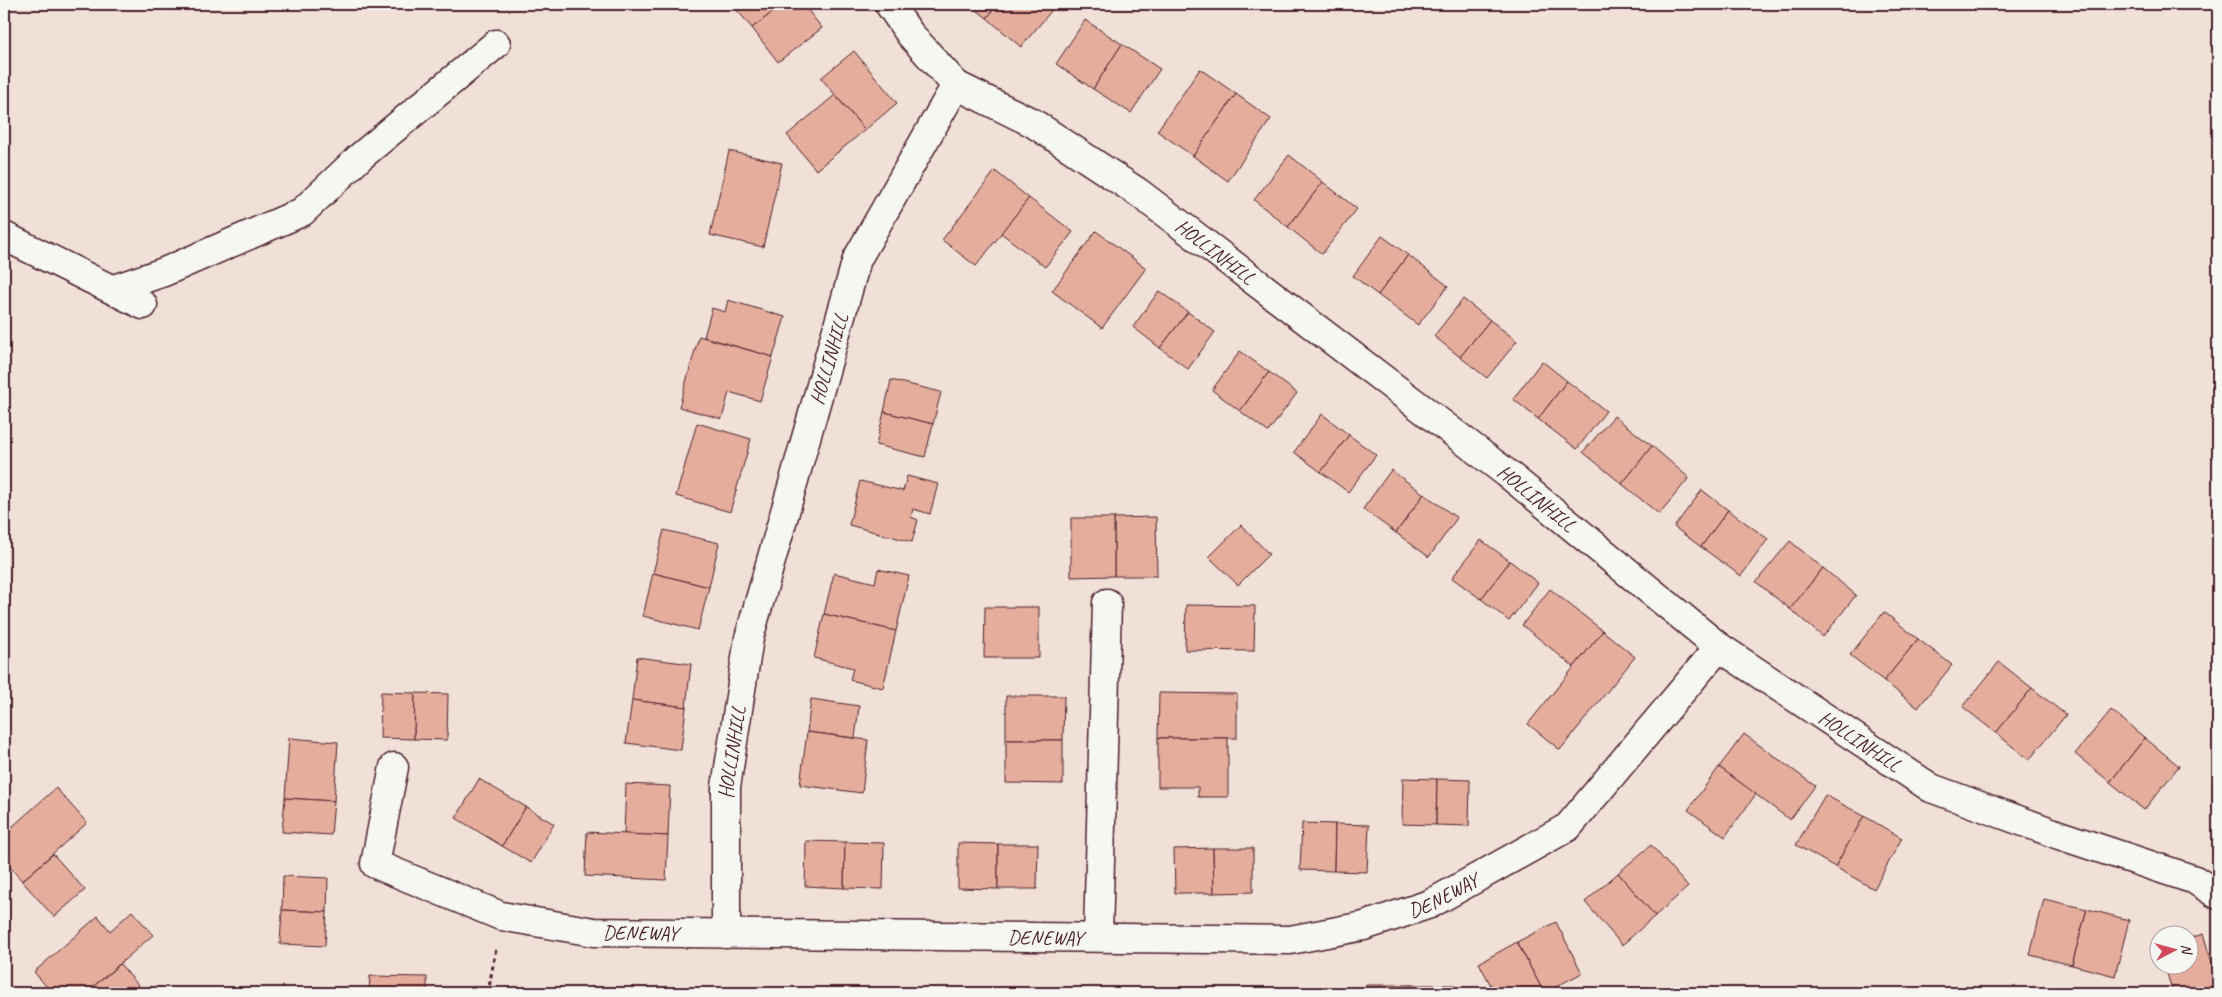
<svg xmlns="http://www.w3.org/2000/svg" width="2222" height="997" font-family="Caveat,sans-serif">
	<rect width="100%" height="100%" fill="#f1e0d8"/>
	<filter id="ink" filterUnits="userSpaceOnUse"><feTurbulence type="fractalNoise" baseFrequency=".02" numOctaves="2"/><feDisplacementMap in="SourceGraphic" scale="10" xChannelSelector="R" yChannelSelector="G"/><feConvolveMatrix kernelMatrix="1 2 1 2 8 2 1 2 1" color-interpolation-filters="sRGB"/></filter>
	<g filter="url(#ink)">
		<g fill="#e5ae9c" stroke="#4a1f2b">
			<polygon points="732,4 783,4 752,28"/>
			<polygon points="783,4 803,4 822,28 778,62 752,28"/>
			<polygon points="969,4 998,4 987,18"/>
			<polygon points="998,4 1057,4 1021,47 987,18"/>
			<polygon points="1085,20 1122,44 1093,89 1056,64"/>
			<polygon points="1122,44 1160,69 1131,113 1093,89"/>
			<polygon points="854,51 897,103 865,130 821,78"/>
			<polygon points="1200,69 1236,94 1193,156 1157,131"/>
			<polygon points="1236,94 1271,119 1228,181 1193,156"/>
			<polygon points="835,95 865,130 816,170 787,135"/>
			<polygon points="729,151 782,163 763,247 710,235"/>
			<polygon points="1289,155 1323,182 1288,227 1254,200"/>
			<polygon points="995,171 1029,198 976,266 942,240"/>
			<polygon points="1323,182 1357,209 1322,254 1288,227"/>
			<polygon points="1029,198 1073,232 1045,267 1001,233"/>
			<polygon points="1096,231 1146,268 1102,328 1052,291"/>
			<polygon points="1382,236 1408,255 1378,295 1353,276"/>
			<polygon points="1408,255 1448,286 1418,325 1378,295"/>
			<polygon points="1159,291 1188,312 1160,348 1133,327"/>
			<polygon points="1463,299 1490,320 1460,357 1434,336"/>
			<polygon points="728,300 785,317 773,357 704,337 712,308 725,312"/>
			<polygon points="1188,312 1215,332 1188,369 1160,348"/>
			<polygon points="1490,320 1517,341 1487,378 1460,357"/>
			<polygon points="699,336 773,357 760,401 729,392 722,419 679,407"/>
			<polygon points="1240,351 1269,372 1240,411 1212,390"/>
			<polygon points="1542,361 1567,381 1538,419 1513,399"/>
			<polygon points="1269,372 1297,393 1268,432 1240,411"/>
			<polygon points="891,380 941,392 933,424 884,412"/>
			<polygon points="1567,381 1606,411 1577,449 1538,419"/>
			<polygon points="884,412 933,424 925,457 876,445"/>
			<polygon points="1322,414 1349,435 1321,472 1294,452"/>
			<polygon points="1614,416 1652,446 1622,484 1583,452"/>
			<polygon points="697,423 751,439 730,512 676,496"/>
			<polygon points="1349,435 1376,455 1348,492 1321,472"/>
			<polygon points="1652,446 1689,478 1659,514 1622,484"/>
			<polygon points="1391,470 1424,494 1396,533 1363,509"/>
			<polygon points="907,476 938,484 930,514 913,509 911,517 918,520 912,542 849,525 860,481 903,491"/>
			<polygon points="1702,490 1728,510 1701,547 1674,527"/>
			<polygon points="1424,494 1457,518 1429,557 1396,533"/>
			<polygon points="1728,510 1768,539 1741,576 1701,547"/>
			<polygon points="1156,517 1157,576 1114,576 1114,518"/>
			<polygon points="1071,518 1114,518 1114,576 1071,577"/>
			<polygon points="1241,525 1269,554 1238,585 1209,557"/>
			<polygon points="664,530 719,543 709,587 653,573"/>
			<polygon points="1481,540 1510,561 1481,599 1452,578"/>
			<polygon points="1790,541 1823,568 1790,609 1756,582"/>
			<polygon points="1510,561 1538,583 1509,621 1481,599"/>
			<polygon points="1823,568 1856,595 1823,637 1790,609"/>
			<polygon points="878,569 909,576 896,631 824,614 834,573 875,583"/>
			<polygon points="653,573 709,587 698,630 643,616"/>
			<polygon points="1550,589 1603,631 1574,667 1522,625"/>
			<polygon points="1186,605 1255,606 1254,651 1185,650"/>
			<polygon points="985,607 1039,607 1039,658 984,658"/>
			<polygon points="1884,612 1918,639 1884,681 1850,655"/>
			<polygon points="824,614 896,631 883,688 850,680 853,668 814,658"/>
			<polygon points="1603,631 1635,657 1560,750 1528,724"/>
			<polygon points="1918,639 1952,665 1918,708 1884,681"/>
			<polygon points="637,657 691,664 686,707 632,700"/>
			<polygon points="1999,662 2032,688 1996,733 1963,707"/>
			<polygon points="2032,688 2066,715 2029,760 1996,733"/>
			<polygon points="381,692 415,693 414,739 380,738"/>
			<polygon points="415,693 448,694 447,740 414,739"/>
			<polygon points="1159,693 1237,694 1237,738 1158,738"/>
			<polygon points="1006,696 1064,696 1063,740 1006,740"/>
			<polygon points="811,699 859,706 855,738 807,732"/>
			<polygon points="632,700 686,707 681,750 626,743"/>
			<polygon points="2111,710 2145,738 2110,782 2075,754"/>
			<polygon points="807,732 868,740 862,793 800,785"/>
			<polygon points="1744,734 1815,786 1790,820 1719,767"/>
			<polygon points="289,738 338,742 334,801 285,798"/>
			<polygon points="1158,738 1228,738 1228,797 1198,797 1198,787 1158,787"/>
			<polygon points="2145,738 2179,766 2144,810 2110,782"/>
			<polygon points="1006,740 1063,740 1063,784 1006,783"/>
			<polygon points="1719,767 1756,794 1725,837 1688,810"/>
			<polygon points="1403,778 1437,779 1436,825 1402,824"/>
			<polygon points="479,779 526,807 502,846 456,818"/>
			<polygon points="1437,779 1470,780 1469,826 1436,825"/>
			<polygon points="626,784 670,786 668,836 624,834"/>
			<polygon points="56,788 87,823 22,881 4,860 4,834"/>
			<polygon points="1825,795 1864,816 1835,867 1796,845"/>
			<polygon points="285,798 334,801 331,835 282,832"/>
			<polygon points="526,807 554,824 531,863 502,846"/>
			<polygon points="1864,816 1902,838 1874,889 1835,867"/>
			<polygon points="1302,823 1335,824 1334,871 1300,870"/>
			<polygon points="1335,824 1369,825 1367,872 1334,871"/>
			<polygon points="587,832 668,836 666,880 585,876"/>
			<polygon points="806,841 845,842 844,888 805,886"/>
			<polygon points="845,842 884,843 883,889 844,888"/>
			<polygon points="958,843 998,844 998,889 958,888"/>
			<polygon points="998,844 1038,844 1037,889 998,889"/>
			<polygon points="1651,845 1688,887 1655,916 1618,873"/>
			<polygon points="1213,848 1214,893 1175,893 1174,849"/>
			<polygon points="1213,848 1253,848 1253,892 1214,893"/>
			<polygon points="53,854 85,890 54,917 22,881"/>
			<polygon points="1618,873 1655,916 1622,945 1585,902"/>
			<polygon points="283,876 328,878 327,912 282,910"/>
			<polygon points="2044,899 2087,909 2072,965 2030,955"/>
			<polygon points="2087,909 2129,920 2115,976 2072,965"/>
			<polygon points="282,910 327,912 325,946 280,944"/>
			<polygon points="132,911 153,935 86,993 52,993 34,972 98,916 110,931"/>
			<polygon points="1556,922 1582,973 1544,993 1517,942"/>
			<polygon points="2203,934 2218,981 2218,993 2173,993 2164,964 2190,964 2190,938"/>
			<polygon points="1517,942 1544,993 1495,993 1479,963"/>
			<polygon points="120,964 145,993 86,993"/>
			<polygon points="370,976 427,977 427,993 369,993"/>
			<rect x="1366" y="985" width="44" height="8"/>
			<rect x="1410" y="985" width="44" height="8"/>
		</g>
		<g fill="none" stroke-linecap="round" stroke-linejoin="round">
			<g stroke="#4a1f2b" stroke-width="31">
				<g id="minor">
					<polyline points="889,4 910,34 956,85"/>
					<polyline points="4,236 143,305"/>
					<polyline points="114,289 164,272 302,212 360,157 496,44"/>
					<path id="s1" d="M394,767L375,864L501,916L594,932L1290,940L1364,926L1430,904L1568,827L1719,647"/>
					<path id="s2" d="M726,934V787L749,638L857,259L956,85L1033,123L1139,193L1509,475L1719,647L1931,788L2059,835L2195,880L2218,895"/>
					<polyline points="1098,936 1107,603"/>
				</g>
			</g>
			<polyline stroke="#4a1f2b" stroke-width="3" stroke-dasharray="4 4" stroke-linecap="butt" points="488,993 496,948"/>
			<use href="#minor" stroke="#f6f6f2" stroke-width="28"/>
		</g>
	</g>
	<g text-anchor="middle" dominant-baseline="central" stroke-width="4" stroke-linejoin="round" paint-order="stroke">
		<g font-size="20" fill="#4a1f2b" stroke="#f6f6f2">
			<text stroke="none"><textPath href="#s2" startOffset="1201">HOLLINHILL</textPath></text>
			<text stroke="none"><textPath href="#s2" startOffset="588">HOLLINHILL</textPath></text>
			<text stroke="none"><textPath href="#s2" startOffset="1606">HOLLINHILL</textPath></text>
			<text stroke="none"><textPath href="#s2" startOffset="2011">HOLLINHILL</textPath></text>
			<text stroke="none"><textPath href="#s2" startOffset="182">HOLLINHILL</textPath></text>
			<text stroke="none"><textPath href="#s1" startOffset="1186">DENEWAY</textPath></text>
			<text stroke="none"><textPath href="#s1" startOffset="376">DENEWAY</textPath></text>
			<text stroke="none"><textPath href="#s1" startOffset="781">DENEWAY</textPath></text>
		</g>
	</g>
	<rect width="2222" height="997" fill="none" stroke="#f6f6f2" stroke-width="20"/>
	<rect x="10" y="10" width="2202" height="977" fill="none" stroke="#4a1f2b" stroke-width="2" filter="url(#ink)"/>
	<g transform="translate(2174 950) rotate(84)"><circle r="24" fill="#f6f6f2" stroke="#b1a0a2"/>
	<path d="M0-4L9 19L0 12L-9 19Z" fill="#d1495b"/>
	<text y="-8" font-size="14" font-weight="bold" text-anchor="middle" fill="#4a1f2b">N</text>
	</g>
</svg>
